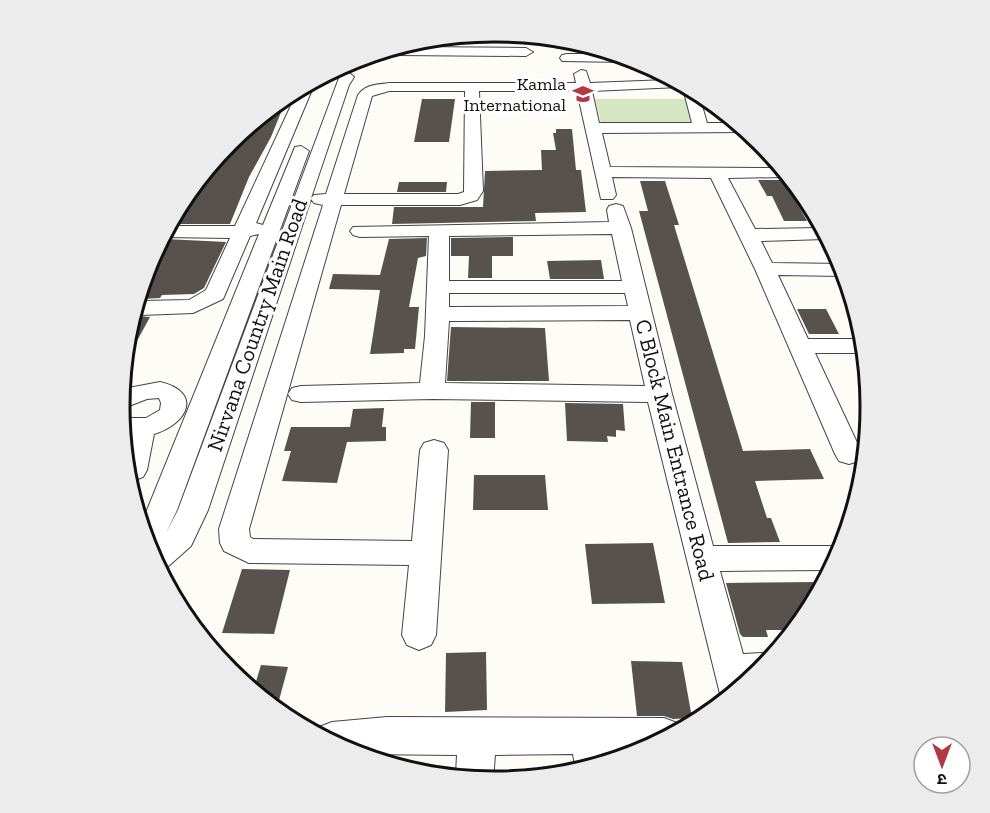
<svg xmlns="http://www.w3.org/2000/svg" width="990" height="813" font-family="'Zilla Slab','Noto Sans Devanagari',serif">
	<rect width="100%" height="100%" fill="#fefcf6"/>
	<polygon fill="#d6e6c2" points="595,99 688,99 698,122 601,123"/>
	<g fill="#58524e">
		<polygon points="422,99 455,99 449,142 414,142"/>
		<polygon points="284,105 271,137 249,177 230,224 175,224 223,152 230,156 243,132"/>
		<polygon points="556,129 572,129 576,170 581,170 586,212 535,213 536,221 392,224 394,207 483,207 485,171 542,170 541,150 556,150 553,133 556,133"/>
		<polygon points="758,180 784,180 807,221 784,221 772,196 767,196"/>
		<polygon points="640,181 665,181 679,225 674,225 743,451 810,449 824,479 755,481 767,518 771,518 780,542 728,543 639,211 648,211"/>
		<polygon points="399,182 447,182 446,192 397,192"/>
		<polygon points="513,237 513,256 492,256 492,278 468,278 469,256 451,256 451,238"/>
		<polygon points="427,238 426,256 418,258 409,307 419,307 415,349 404,349 404,353 370,354 380,290 329,289 333,274 380,275 389,239"/>
		<polygon points="165,239 226,242 204,288 194,294 162,295 160,298 141,299 149,263"/>
		<polygon points="601,260 604,279 550,279 547,261"/>
		<polygon points="797,309 826,309 839,334 809,334"/>
		<polygon points="138,316 150,317 137,341 133,340"/>
		<polygon points="451,327 545,328 549,381 447,381"/>
		<polygon points="471,402 495,402 495,438 470,438"/>
		<polygon points="565,403 623,404 625,431 616,430 616,437 607,436 608,442 567,441"/>
		<polygon points="384,408 382,427 386,427 386,441 347,442 337,483 282,481 291,451 284,451 291,427 350,427 353,409"/>
		<polygon points="474,475 545,475 548,510 473,510"/>
		<polygon points="653,543 665,603 592,604 585,544"/>
		<polygon points="242,569 290,570 274,634 222,633"/>
		<polygon points="820,582 788,630 766,630 768,637 743,637 740,634 726,583"/>
		<polygon points="486,652 487,710 445,712 446,653"/>
		<polygon points="631,661 682,662 692,718 673,719 664,716 637,716"/>
		<polygon points="261,665 288,667 278,704 254,688"/>
	</g>
	<g fill="none" stroke-linecap="round" stroke-linejoin="round">
		<g stroke="#444" stroke-width="2">
			<g id="minor">
				<polygon points="416,47 526,48 533,52 526,56 398,55 392,52"/>
				<polygon points="567,54 608,54 632,59 626,62 562,61 560,58 562,55"/>
				<path d="M337,70L347,71L354,77L349,85L311,198L314,195L326,194L358,95C366,84 376,85 389,83H576L574,74L581,70L586,71L590,83L668,80L679,87L592,91L599,123H692L685,96L687,93L701,102L707,123H733L746,132L602,133L610,167L778,168L784,177L728,178L755,229L818,228L825,239L761,241L772,263L842,264L843,276L778,275L808,339H857L859,353H815L861,451L859,461L849,464L839,461L835,454L755,269L711,178L612,177L616,195L613,199H601L577,91H479L483,191L477,200L460,205H341L249,529L250,537L253,539L412,541L420,450L424,443L434,440L444,443L448,450L436,635L431,645L419,650L407,645L402,635L409,565L249,563L224,551L220,543L219,529L323,205L314,203L311,199L208,510L191,546L163,571L148,550L150,548H148L143,520L259,234L250,236L223,299L193,313L140,315L141,301L189,300L206,290L230,238L166,237L173,226H235L294,99L309,89L311,92L256,223L263,225L295,147L301,146L309,151L177,510L166,533L178,510L339,78L326,77ZM389,91H465L464,192L458,194H344L372,96Z"/>
				<path d="M616,204L623,206L631,228L672,394L713,546H842L828,570L720,571L743,654L762,653L770,656L760,672L721,698L648,402L432,399L301,402L292,400L288,394L292,388L301,386L420,383L425,336L429,236L360,237L353,235L350,231L353,227L609,222L607,210L609,206ZM612,234L622,281H449V236ZM449,293H625L628,306L449,307ZM630,320L645,386L445,383L449,321Z"/>
				<path d="M160,382C203,392 188,424 154,434L147,470L143,477L135,480L122,418H146L160,410L161,403L159,398L147,399L121,409L123,389Z"/>
				<polygon points="387,717 664,718 677,723 678,726 638,753 610,754 611,759 575,766 573,754 495,755 493,781 456,774 457,755 359,754 351,753 318,730 319,727 332,722"/>
			</g>
		</g>
		<use href="#minor" fill="#fff" fill-rule="evenodd"/>
	</g>
	<defs>
		<g id="school-bare" transform="scale(1.62)"><path d="M0-5L7-2L0 1L-7-2ZM-4 1L0 2.5L4 1V4Q0 6-4 4Z" fill="#b23845" stroke="#fff" stroke-width="2.5" paint-order="stroke"/></g>
	</defs>
	<g fill-rule="evenodd">
		<use href="#school-bare" x="583" y="94"/>
	</g>
	<g text-anchor="middle" dominant-baseline="central" stroke-width="6" stroke-linejoin="round" paint-order="stroke">
		<g font-size="18" fill="#111" stroke="#fff" text-anchor="end">
			<text x="566" y="84">Kamla<tspan x="566" dy="21">International</tspan></text>
		</g>
		<g font-size="22" fill="#111" stroke="#fff">
			<text transform="translate(257 325) rotate(-71)">Nirvana Country Main Road</text>
			<text transform="translate(675 450) rotate(76)">C Block Main Entrance Road</text>
		</g>
	</g>
	<path d="M0 0H990V813H0ZM494 42H496A364 364 0 0 1 860 406V407A364 364 0 0 1 496 771H494A364 364 0 0 1 130 407V406A364 364 0 0 1 494 42Z" fill="#ececec" fill-rule="evenodd"/>
	<path fill="none" stroke="#111" stroke-width="3" d="M494 42H496A364 364 0 0 1 860 406V407A364 364 0 0 1 496 771H494A364 364 0 0 1 130 407V406A364 364 0 0 1 494 42Z"/>
	<g transform="translate(942 765) rotate(180)"><circle r="28" fill="#ffffff" stroke="#a0a0a0" stroke-width="1.5"/>
	<path d="M0-4.5L10 22L0 15L-10 22Z" fill="#b23845"/>
	<text y="-9" font-size="16" font-weight="bold" text-anchor="middle" fill="#111111">उ</text>
	</g>
</svg>
